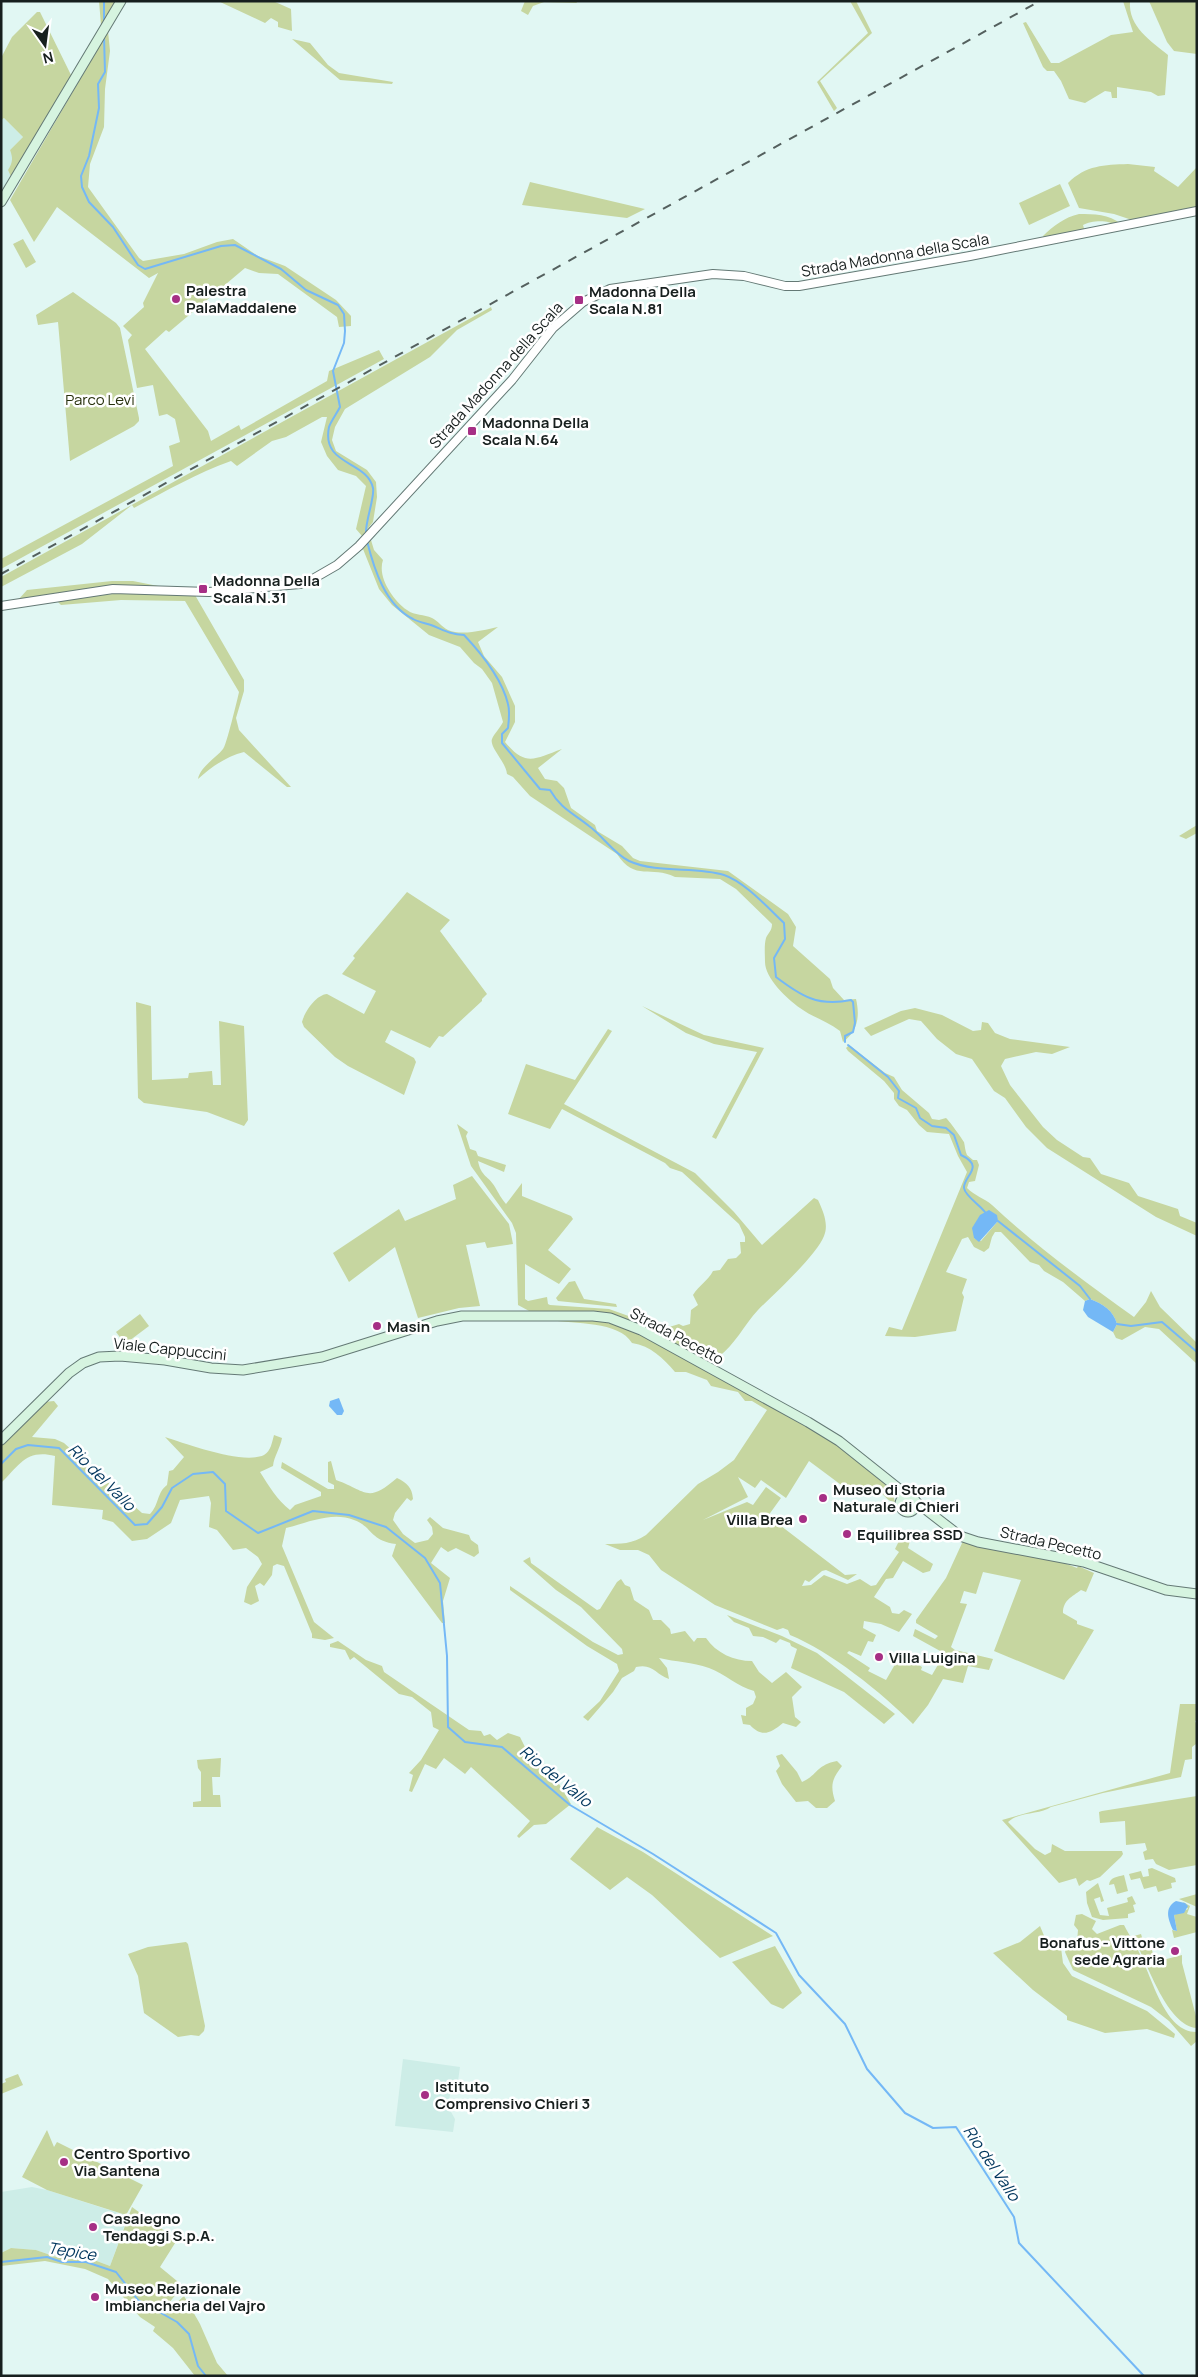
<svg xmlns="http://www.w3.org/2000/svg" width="1198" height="2377" font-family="Manrope,sans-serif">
	<rect width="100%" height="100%" fill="#e1f7f3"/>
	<g fill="#cdede7">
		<polygon points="4,118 23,137 10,150 13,156 12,164 8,170 12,179 1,196 1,120"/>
		<polygon points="403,2059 460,2067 458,2081 451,2089 449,2101 451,2112 455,2119 453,2132 395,2126"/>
		<polygon points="32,2187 47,2190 128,2216 110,2266 86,2257 59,2258 36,2250 11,2248 1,2253 1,2192"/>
	</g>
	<g fill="#c6d6a0" fill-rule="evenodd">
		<polygon points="99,1 117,1 103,25 101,25"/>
		<polygon points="218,1 273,1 291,9 292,31 278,27 278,22 271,18 265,23"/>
		<polygon points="525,1 576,1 577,3 544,2 533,6 528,15 521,11"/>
		<polygon points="850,1 856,1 872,33 820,81 837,108 834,111 817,82 868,33"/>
		<path d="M1123,1H1130C1128,27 1151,41 1168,55L1165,95L1158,96L1151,92L1117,87V98H1112L1111,92L1105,91L1085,103L1069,99L1061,81L1054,71H1047L1043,67L1023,23L1026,22L1051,63H1059L1111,35L1133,32Z"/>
		<polygon points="1149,1 1197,1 1197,54 1174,51 1167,42"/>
		<path d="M37,12H40L71,75L12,179L8,170C13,162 13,158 10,150L23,137L4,118L1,120V58L12,37Z"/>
		<polygon points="108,31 110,51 105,89 104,127 90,164 88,187 139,258 143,261 184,254 217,242 233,239 258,256 285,266 336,300 351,316 351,326 339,327 337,317 278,274 259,273 245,268 169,332 166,330 145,349 208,431 211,441 239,425 241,430 327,381 329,371 379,350 384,359 1,569 1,559 173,466 169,446 180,442 175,419 167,414 159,416 153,385 137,388 128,340 132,335 123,326 144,307 143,303 158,273 149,278 57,207 34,242 10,200"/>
		<polygon points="292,39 310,43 328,65 339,73 393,82 392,84 340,80"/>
		<path d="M1128,164L1155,167L1154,171L1178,187L1197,167V207L1135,221L1114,214L1079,208L1068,183C1086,165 1104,165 1128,164Z"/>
		<polygon points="530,182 645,209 627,218 522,205"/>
		<polygon points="1060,184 1070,206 1029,225 1019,203"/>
		<path d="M1079,214C1094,214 1109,214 1121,224L1116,226C1108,219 1091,221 1083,225L1085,232L1045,239L1043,236C1053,226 1065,217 1079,214Z"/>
		<polygon points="23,239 36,262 26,268 13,244"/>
		<polygon points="73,292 116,323 120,328 139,418 139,421 134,426 70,461 58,322 38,325 36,315"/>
		<path d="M491,307L492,310L457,330L430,357L345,409L335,427L332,440L336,451L367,470L376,482L377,497L373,522L362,536L356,529L366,486L356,476L338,470L327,456L321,442L327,417H322L286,437L272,441L237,466L231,461C197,473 166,491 134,508L132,505L82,544L1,587V577Z"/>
		<path d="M371,540L374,550L383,560C377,577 393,600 407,610C415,616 424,614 432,618C438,621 442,627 448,630C462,636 484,630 498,627L478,642L484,656L502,677L515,706V722L505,742C526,767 534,759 562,749L538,768L545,779L557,781L564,788L571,808L595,825L597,831L622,846L633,858L640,861L728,871L788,914L796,927L793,946L830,979L833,988L844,1000L856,999C860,1016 858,1031 843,1042L840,1031C827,1021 812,1017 800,1008C787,999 765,978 765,962C765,955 764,945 766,938C768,933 772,931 772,924L736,889L720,879L675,877C651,865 635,882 617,854L530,796L513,777L507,774C506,762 489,747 492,739C494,734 500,728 503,722L492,683L482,669L474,663L460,647L429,635L392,605L379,589L363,549Z"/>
		<polygon points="112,581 133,581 163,587 142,586 18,600 27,590"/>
		<path d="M166,593L195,595L199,602L244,680V691L236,718L239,730L291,787H287L244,752C227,756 211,767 198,779C200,767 216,758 223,749C226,747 238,697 239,692L185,601L121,600L61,605L56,600L113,594Z"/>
		<polygon points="1197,825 1197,833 1186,839 1179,836"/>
		<path d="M407,892L450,920L440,931L487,994L482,999V1001L443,1037L439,1036L430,1048L391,1030L385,1042L414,1058L416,1062L404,1095L348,1066L335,1057L304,1027L302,1022C305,1011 316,995 327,994L364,1014L376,991L342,974L355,958L353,956Z"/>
		<polygon points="136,1002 151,1006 152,1080 188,1078 189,1073 212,1071 213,1085 221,1085 219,1021 244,1026 248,1120 244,1126 207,1112 144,1103 138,1098"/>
		<polygon points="642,1006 704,1035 764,1048 716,1139 712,1137 757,1052 714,1044 686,1033"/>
		<polygon points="915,1008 942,1015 973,1031 981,1030 982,1022 988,1023 995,1033 1010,1039 1070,1047 1052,1054 1036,1052 1005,1059 1001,1066 1010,1085 1043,1127 1057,1140 1083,1157 1090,1158 1101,1174 1129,1183 1138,1196 1178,1209 1180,1216 1197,1223 1197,1236 1156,1217 1047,1148 1026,1127 1005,1098 994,1091 972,1059 956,1054 937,1039 921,1021 909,1019 871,1036 864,1028 901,1011"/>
		<path d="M608,1029L612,1031L564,1104L695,1173L734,1212L762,1245L814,1198L818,1200C823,1211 829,1224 824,1236C817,1255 774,1294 758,1310C744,1325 735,1345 718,1357C712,1362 707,1359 700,1357L701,1351L692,1353L666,1338V1328L679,1324L683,1326L690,1324L691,1310L698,1305L693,1295C699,1285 708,1281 713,1271L720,1270L728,1259L736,1258L741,1253L740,1242H745V1237L739,1224L682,1172L670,1168L665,1163L562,1109L550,1129L508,1114L526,1064L575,1080Z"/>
		<path d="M849,1045L885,1073L894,1077L902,1090L929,1113L932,1119L939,1120L946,1118C948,1119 963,1140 964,1142C965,1146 965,1151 967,1155L973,1160H977L979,1165L975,1181L969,1182L967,1188C975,1196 984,1198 992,1205C1036,1246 1085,1282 1134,1317L1146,1302L1151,1291L1160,1307L1197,1343V1364L1159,1329L1145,1327L1122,1340L1116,1338L1113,1332L1117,1324C1113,1310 1103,1304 1090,1299L1085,1301L1063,1282L1044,1271L1039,1265L1030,1262L1001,1232H995L992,1237L989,1248L984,1252L974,1247L968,1237L962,1239L946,1272L967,1279L962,1293L964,1297L956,1331L915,1337L885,1336L889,1327L902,1330L967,1172L958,1156L949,1134L927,1132L919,1125L907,1110L899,1106L894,1099V1093L884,1081L848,1051L846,1048ZM998,1221L981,1241L974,1238Z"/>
		<path d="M457,1124L468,1132L466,1136L470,1149L476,1151L478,1156L506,1165L504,1172L478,1161C481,1177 489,1176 495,1187C499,1194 501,1198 506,1204L522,1183V1196L571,1216L573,1219L548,1250L571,1269L559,1284L525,1264V1299L528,1301L547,1297L548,1304L550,1305L609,1309L637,1319L636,1325L531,1312L518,1305L516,1233L512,1223L471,1166Z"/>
		<polygon points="472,1176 509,1224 513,1244 487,1248 485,1242 466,1245 480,1306 459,1308 418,1318 395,1247 349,1282 333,1253 399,1209 405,1221 456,1199 453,1185"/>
		<polygon points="575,1281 584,1299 616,1304 617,1307 558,1301 556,1298 569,1282"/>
		<polygon points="140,1314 149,1326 125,1344 116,1332"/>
		<path d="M550,1320H597L640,1332L834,1441L886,1482L892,1490L895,1502C886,1502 884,1492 876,1490C868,1487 859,1491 852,1493L809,1461L786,1498L761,1480L755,1488L738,1477L748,1497L703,1520L747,1502L753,1505L766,1487L781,1498L768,1516L845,1575L857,1574L848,1580L826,1570L822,1571L809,1582L805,1580L802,1586L811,1585L824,1575L847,1584L860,1579L871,1586L876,1585L899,1552L895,1549L903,1533L911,1537L908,1548L933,1564L930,1571L923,1573L903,1561L893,1578L886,1579L874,1597L890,1607L892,1613L899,1614L904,1610L912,1614L899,1632L881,1624L864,1621L863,1628L876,1635L873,1642L868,1641L861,1656L849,1651L847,1653L870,1668L868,1671L886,1680L901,1654L922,1667L921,1670L932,1675L939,1663L937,1662L942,1652L913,1636L915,1629L935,1639L938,1636L916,1623V1620L946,1578L963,1541L1051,1558L1077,1568L1078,1566L1094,1573L1086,1592L1081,1590C1072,1597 1063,1600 1063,1613L1077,1621V1624L1094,1630L1064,1680L994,1651L1021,1580L983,1572L976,1594L964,1591L960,1603L967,1604L951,1647L955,1650L993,1659L989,1670L968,1666L963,1683L943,1679L928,1705L913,1724C882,1693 830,1651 790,1635L788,1630L783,1628L777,1630L715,1605L661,1570L649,1555L638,1550H620L605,1544C621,1544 632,1544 646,1535L698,1484L718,1472L734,1460L767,1410L752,1401H745L738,1392L711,1386L707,1380L686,1372H675C663,1358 651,1346 632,1343C619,1321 574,1324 550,1320Z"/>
		<path d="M54,1401L58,1406L32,1437L55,1439L64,1443L142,1513L150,1514C159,1505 157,1492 167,1485L169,1471L173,1470L184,1457L165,1437C187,1444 243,1465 264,1455C271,1451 272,1442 274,1435L282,1438C280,1449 274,1456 273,1466L260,1472C269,1486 277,1500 290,1510L295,1505L321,1496V1492L281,1468L282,1462L328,1489H334V1485L328,1482V1462L331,1461L336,1480C367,1491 367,1504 397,1478C407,1483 412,1487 413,1499L411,1501L407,1498L395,1513L393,1520L403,1534L415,1543L428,1540L433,1534L432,1527L427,1520L430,1517L443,1528L469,1535L471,1540L478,1545L479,1553L474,1557L456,1548L448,1552L441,1547L431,1563L450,1578L443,1601L445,1623H442L392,1556L396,1544C370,1541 373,1527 354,1520C332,1511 307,1523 286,1528L282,1546L314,1622L334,1638L325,1640L312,1638V1634L284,1566L277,1564L273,1566L272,1575L264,1586L260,1583L255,1586L259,1601L251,1605L244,1602L247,1587L262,1564L258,1557L246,1548L233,1550L217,1530L209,1527L211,1503L209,1496L180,1500L171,1523L147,1539L132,1541L113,1522L102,1519L103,1510L52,1505L55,1456C26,1449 20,1465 1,1483V1445L44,1402Z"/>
		<path d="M530,1557L531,1563L597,1610L600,1609L617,1582L621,1579L625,1585L630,1587L634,1600L649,1610L653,1620H661L670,1629L671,1634L685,1631L694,1642L697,1638H706C716,1653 734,1661 752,1661L759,1672L772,1683L786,1672L802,1687L792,1697L795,1717L801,1722L796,1727L783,1723C771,1733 762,1738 750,1725L743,1724L741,1715L746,1716V1708L753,1704L756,1697L754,1691C738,1687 725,1674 709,1668C692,1662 676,1662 659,1658L667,1668L669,1679C655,1674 653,1663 636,1667L634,1671L622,1678L613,1692L588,1721L583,1717L600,1701L619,1671L617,1664L587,1646L510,1590V1586L593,1642L618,1655L623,1654L622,1649L581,1607L556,1590L523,1561Z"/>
		<polygon points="727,1615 782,1636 817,1653 895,1714 884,1724 844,1692 791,1668 797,1649 791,1646 790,1643 780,1639 776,1643 763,1637 753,1636 749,1628 734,1622"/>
		<polygon points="338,1641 366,1660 382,1666 384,1672 469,1730 481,1731 484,1736 490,1734 497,1740 508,1733 520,1737 525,1747 538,1755 548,1773 556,1779 571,1804 546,1824 534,1825 519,1838 517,1836 530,1821 471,1767 465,1774 444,1758 436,1769 425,1764 412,1792 409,1791 413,1775 409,1773 421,1760 439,1730 433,1727 431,1712 412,1697 399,1694 354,1657 350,1660 345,1650 330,1647 330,1644"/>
		<path d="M1180,1704H1197V1720L1195,1721L1197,1725L1196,1744L1192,1747V1759L1185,1760L1181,1777L1103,1793L1051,1807C1040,1815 1020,1811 1008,1822L1035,1849L1045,1855L1051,1852L1052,1844L1065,1851H1122L1123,1854L1121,1857L1100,1877L1090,1881L1087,1880L1079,1886L1076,1878L1059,1883L1002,1820L1170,1773Z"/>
		<path d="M782,1754L797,1772L802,1782C818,1775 816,1765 837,1761L842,1766C832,1779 830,1785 835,1801L827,1808H816L808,1801L796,1802L782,1784L776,1771L780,1766L776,1756Z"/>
		<polygon points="221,1758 220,1777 212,1777 213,1795 220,1795 221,1807 193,1807 193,1802 201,1801 201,1772 198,1768 197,1760"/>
		<polygon points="1197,1796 1197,1865 1169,1870 1156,1864 1153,1859 1145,1860 1143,1852 1147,1850 1145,1843 1126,1845 1125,1821 1100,1823 1099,1812 1102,1811"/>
		<polygon points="597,1827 643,1852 773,1936 720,1958 652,1895 627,1877 610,1890 570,1859"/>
		<polygon points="1152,1868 1175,1878 1176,1882 1171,1883 1172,1888 1158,1892 1156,1886 1144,1889 1140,1878 1131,1880 1129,1874 1141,1871 1143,1877 1149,1876 1148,1869"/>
		<path d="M1124,1875L1128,1891L1117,1894L1114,1884L1109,1885C1110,1877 1117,1877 1124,1875Z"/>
		<polygon points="1098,1883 1104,1901 1101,1902 1100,1897 1094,1899 1100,1915 1109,1916 1107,1908 1128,1902 1127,1898 1132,1896 1136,1904 1133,1905 1135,1912 1128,1914 1128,1918 1103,1920 1092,1917 1087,1903 1086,1892"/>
		<polygon points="1197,1894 1197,1907 1179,1899"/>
		<polygon points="1183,1902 1190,1906 1187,1914 1197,1917 1197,1932 1174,1938 1172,1930 1177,1931 1174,1915 1188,1909"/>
		<path d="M1082,1914L1096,1921L1092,1929L1097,1934L1120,1925H1124C1130,1937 1138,1948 1142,1959C1153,1981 1166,2033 1197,2032V2041L1191,2046L1169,2021L1151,2007L1073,1970L1065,1952L1068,1942H1077L1078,1930L1074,1925L1076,1915Z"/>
		<polygon points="1040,1926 1045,1938 1060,1940 1063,1963 1072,1976 1147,2011 1175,2034 1174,2038 1147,2029 1105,2033 1067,2020 1067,2016 1033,1990 993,1953 1020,1942"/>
		<path d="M1141,1934L1144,1944L1150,1942L1155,1962L1182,1955V1963L1197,2020V2028C1167,2026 1148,1964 1135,1941L1134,1936Z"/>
		<polygon points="186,1942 188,1944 205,2026 204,2031 199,2036 191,2035 178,2037 144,2013 138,1976 128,1954 148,1947"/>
		<polygon points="775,1946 802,1993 783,2009 771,2004 732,1962"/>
		<polygon points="18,2074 23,2085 1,2094 1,2084 6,2082 5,2079"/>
		<polygon points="47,2130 54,2147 57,2142 143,2185 126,2215 47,2190 22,2177"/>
		<polygon points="132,2207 177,2240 160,2267 177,2281 180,2289 169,2303 173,2306 184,2296 200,2324 217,2363 228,2376 195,2376 173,2348 153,2331 155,2327 140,2317 108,2279 85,2269 45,2261 1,2266 1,2253 11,2248 36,2250 59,2258 86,2257 110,2266"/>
	</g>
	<g fill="#74b8f6">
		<polygon points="989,1210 997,1215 998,1221 979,1242 974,1238 972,1228 980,1215"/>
		<path d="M1090,1299C1103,1304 1113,1310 1117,1324L1113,1332L1088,1317L1083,1310L1085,1301Z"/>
		<polygon points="339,1398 344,1411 342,1415 337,1415 329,1406 330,1401"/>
		<path d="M1176,1901L1185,1903L1188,1906L1184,1913L1174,1915L1177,1931L1173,1930C1168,1919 1164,1908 1176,1901Z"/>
	</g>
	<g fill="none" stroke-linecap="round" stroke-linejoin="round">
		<g stroke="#74b8f6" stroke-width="2">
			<polyline points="104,21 104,1"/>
			<path d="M104,36L105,72L98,84L99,108L89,156L81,176L82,187L89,202L113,227L138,265L145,269L221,246L235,245L281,269L306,290L338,305L344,314L345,331L344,343L333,371L340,407C337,413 331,421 329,427C321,466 367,460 373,488C375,497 365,522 366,534"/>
			<path d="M367,541C374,569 385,605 413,619C418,622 425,623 431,625C444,630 449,634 464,635C481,653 502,679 508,704C510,711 509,720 508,728L502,734V743L540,789L550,790C561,809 573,813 589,826C603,836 613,853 629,861C658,874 696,866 724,875C745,882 768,908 784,923L785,939L774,958L776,977C801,996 818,1007 851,1000L853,1002L855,1023L853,1032L845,1036V1042"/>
			<path d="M848,1045L888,1077L899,1091L898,1098L916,1108L920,1118L932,1126L946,1128L954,1135L961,1155C986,1167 963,1176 964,1188C965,1196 980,1205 985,1212"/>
			<polyline points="998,1221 1080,1286 1090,1299"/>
			<polyline points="1117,1324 1131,1326 1162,1322 1197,1352"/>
			<polyline points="1,1464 16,1449 28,1445 59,1448 135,1525 147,1524 162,1507 172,1488 193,1474 213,1472 225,1484 226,1511 258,1533 313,1511 349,1515 386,1527 425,1558 440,1583 447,1656 448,1727 465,1742 502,1747 570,1805 653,1854 776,1933 799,1975 845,2024 867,2069 905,2113 933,2128 956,2127 1014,2217 1019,2243 1144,2376"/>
			<polyline points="1,2262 47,2257 62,2262 86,2262 116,2272 138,2300 177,2322 189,2334 198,2366 206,2376"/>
		</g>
		<g stroke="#647975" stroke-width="10">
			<polyline id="tertiary" points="1,606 113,589 209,592 300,584 311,580 337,565 359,546 512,380 553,328 583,302 610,289 713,274 744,276 785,286 799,286 970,256 1197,211"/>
		</g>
		<g stroke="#647975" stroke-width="11">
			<g id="secondary">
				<polyline points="1,202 121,1"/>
				<polyline points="1,1440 69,1373 83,1363 99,1357 120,1356 165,1360 211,1368 243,1370 322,1357 437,1321 462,1316 593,1316 610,1318 641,1330 808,1422 839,1441 908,1496"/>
				<circle cx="908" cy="1504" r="8"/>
				<polyline points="916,1502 960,1536 978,1542 1084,1562 1166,1590 1197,1594"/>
			</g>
		</g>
		<use href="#tertiary" stroke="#fff" stroke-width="8"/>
		<use href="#secondary" stroke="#d6f4e0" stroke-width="9"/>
		<polyline stroke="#54605e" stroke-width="2" stroke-dasharray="9 9" stroke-linecap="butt" points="1,574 1040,1"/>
	</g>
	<g fill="#a62f85" stroke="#fff" stroke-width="2">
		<circle cx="176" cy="299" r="5"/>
		<rect x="574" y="295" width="10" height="10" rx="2.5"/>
		<rect x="467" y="426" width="10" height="10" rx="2.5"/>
		<rect x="198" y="584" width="10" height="10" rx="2.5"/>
		<circle cx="377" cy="1326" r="5"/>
		<circle cx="823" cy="1498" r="5"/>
		<circle cx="803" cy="1519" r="5"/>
		<circle cx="847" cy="1534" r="5"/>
		<circle cx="879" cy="1657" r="5"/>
		<circle cx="1175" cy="1951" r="5"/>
		<circle cx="425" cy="2095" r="5"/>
		<circle cx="64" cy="2162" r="5"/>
		<circle cx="93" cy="2227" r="5"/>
		<circle cx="95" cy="2297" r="5"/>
	</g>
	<g text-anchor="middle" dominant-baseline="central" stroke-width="5" stroke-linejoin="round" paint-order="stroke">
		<g font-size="15" fill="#171f1e" stroke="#fff">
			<text transform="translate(895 255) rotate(-10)">Strada Madonna della Scala</text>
			<text transform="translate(496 375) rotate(-48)">Strada Madonna della Scala</text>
			<text transform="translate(677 1336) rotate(28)">Strada Pecetto</text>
			<text transform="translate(170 1349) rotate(6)">Viale Cappuccini</text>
			<text transform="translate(1051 1543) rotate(13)">Strada Pecetto</text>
		</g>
		<g font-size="15" font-weight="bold" fill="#171f1e" stroke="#fff" text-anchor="start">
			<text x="186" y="290">Palestra<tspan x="186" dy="17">PalaMaddalene</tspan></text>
			<text x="589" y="291">Madonna Della<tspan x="589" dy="17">Scala N.81</tspan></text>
			<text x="482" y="422">Madonna Della<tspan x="482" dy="17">Scala N.64</tspan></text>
			<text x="213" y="580">Madonna Della<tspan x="213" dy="17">Scala N.31</tspan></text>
			<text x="387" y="1326">Masin</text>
			<text x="833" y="1489">Museo di Storia<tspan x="833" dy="17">Naturale di Chieri</tspan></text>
			<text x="793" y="1519" text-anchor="end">Villa Brea</text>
			<text x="857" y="1534">Equilibrea SSD</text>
			<text x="889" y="1657">Villa Luigina</text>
			<text x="1165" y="1942" text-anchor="end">Bonafus - Vittone<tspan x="1165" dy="17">sede Agraria</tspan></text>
			<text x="435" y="2086">Istituto<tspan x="435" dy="17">Comprensivo Chieri 3</tspan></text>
			<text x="74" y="2153">Centro Sportivo<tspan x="74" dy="17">Via Santena</tspan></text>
			<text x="103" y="2218">Casalegno<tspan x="103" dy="17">Tendaggi S.p.A.</tspan></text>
			<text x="105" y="2288">Museo Relazionale<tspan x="105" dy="17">Imbiancheria del Vajro</tspan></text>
		</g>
		<g font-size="15" fill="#28310d" stroke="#fff">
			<text x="100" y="399">Parco Levi</text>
		</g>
		<g font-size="16" font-style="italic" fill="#00365d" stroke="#fff">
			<text transform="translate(102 1477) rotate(45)">Rio del Vallo</text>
			<text transform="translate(556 1776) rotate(39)">Rio del Vallo</text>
			<text transform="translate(992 2163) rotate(56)">Rio del Vallo</text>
			<text transform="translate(72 2251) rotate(9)">Tepice</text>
		</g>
	</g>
	<rect width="1198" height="2377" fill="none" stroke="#171f1e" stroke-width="5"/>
	<g transform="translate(45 45) rotate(166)" stroke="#ffffff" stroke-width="4" paint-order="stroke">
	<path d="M0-4L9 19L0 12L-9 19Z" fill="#171f1e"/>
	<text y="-8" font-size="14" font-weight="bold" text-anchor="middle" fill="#171f1e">N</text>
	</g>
</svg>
